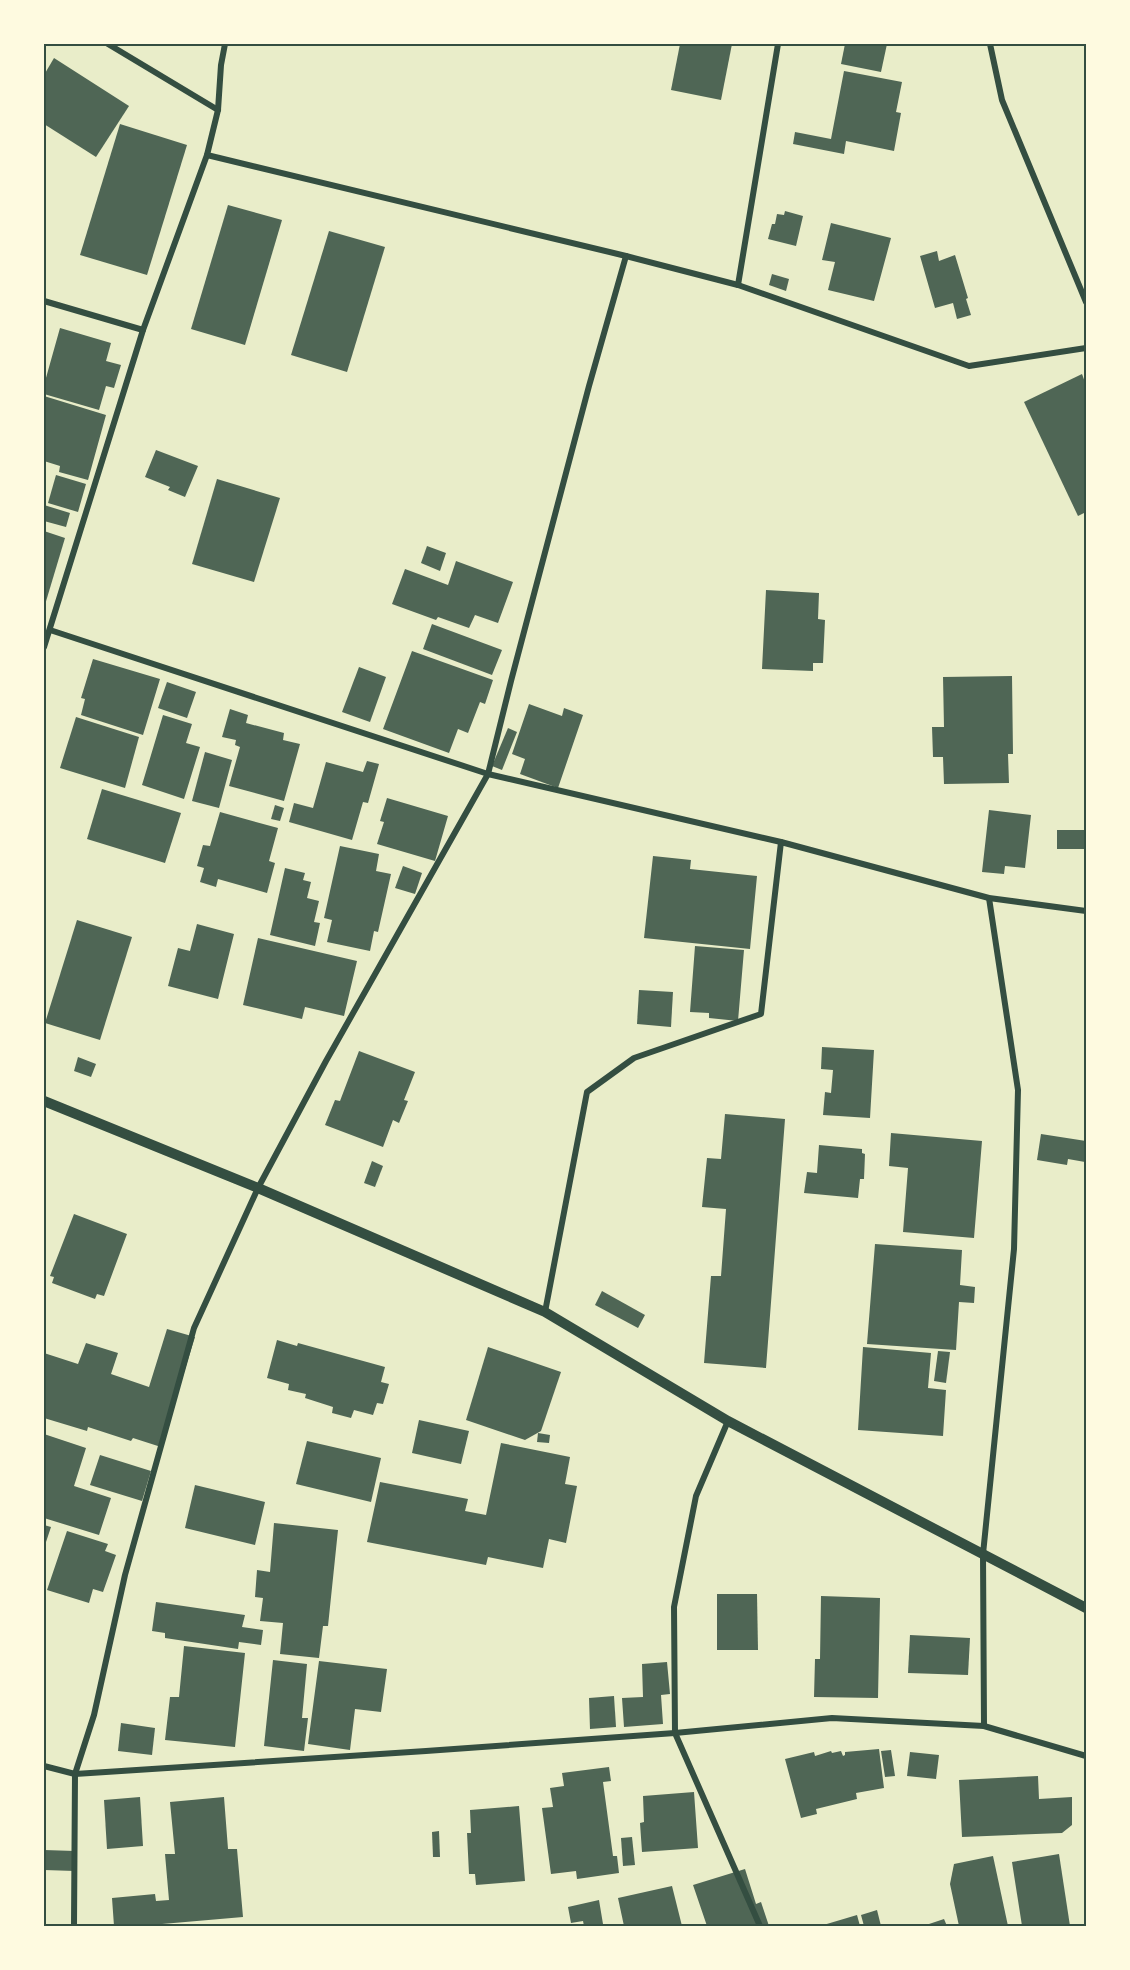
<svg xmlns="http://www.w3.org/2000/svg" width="1130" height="1970" font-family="Raleway,sans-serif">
	<rect width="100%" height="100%" fill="#e9edc9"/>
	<g fill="#4f6655">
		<polygon points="680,44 732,44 721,100 671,90"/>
		<polygon points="845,44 887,44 881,72 841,64"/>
		<polygon points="54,58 129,106 96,157 44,124 44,75"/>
		<polygon points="844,71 902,82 896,112 901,113 894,151 846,141 844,154 793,144 795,132 831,139"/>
		<polygon points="120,124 187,145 147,275 80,255"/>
		<polygon points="228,205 282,220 245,345 191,329"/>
		<polygon points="785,211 803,216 796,246 768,239 772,224 775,224 777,214 784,215"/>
		<polygon points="831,223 891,238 874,301 828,290 835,262 822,260"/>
		<polygon points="329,231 385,247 347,372 291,355"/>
		<polygon points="937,251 939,261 955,255 968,298 966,299 971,315 957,319 953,303 935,308 920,256"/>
		<polygon points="772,274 789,279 786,291 769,285"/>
		<polygon points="60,328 111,343 106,361 121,365 114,388 106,386 99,410 44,394 44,385"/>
		<polygon points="1082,374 1086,385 1086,512 1078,516 1024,402"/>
		<polygon points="44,396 106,415 88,480 59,472 60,466 44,461"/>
		<polygon points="156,450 198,466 185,497 168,490 170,487 145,477"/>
		<polygon points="56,475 86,484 78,512 48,503"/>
		<polygon points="217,479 280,498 254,582 192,564"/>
		<polygon points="44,505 70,513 66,527 44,521"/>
		<polygon points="44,531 65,538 44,608"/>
		<polygon points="427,546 446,553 440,571 421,563"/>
		<polygon points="456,561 513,582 498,623 475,615 469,628 438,617 436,620 392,604 405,569 448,585"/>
		<polygon points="766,590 819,593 818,619 825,620 823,663 813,663 813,671 762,669"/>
		<polygon points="432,624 502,650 492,675 423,649"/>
		<polygon points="412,651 493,680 485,704 480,702 468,733 458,729 449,753 383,729"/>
		<polygon points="93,659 160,679 143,735 81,715 85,699 81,698"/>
		<polygon points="359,667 386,677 370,722 342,712"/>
		<polygon points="1012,676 1013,754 1008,754 1009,783 944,784 943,757 933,757 932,727 944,727 943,677"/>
		<polygon points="167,682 196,692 187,718 158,708"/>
		<polygon points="529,704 562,716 564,708 583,715 558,788 520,774 525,759 512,754"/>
		<polygon points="230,709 248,715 246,723 284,733 283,740 300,744 284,801 229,786 240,747 235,745 236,740 222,737"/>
		<polygon points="163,715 192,724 186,743 200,747 184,799 142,785"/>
		<polygon points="76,717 139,737 125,788 60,768"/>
		<polygon points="508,728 517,732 502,770 492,766"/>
		<polygon points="205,752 232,760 219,808 192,801"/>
		<polygon points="367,761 379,764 368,803 363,802 352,840 289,822 294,803 313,808 326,762 363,772"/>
		<polygon points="102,789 181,813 165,863 87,839"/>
		<polygon points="387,798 448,816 435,861 377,844 384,822 380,821"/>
		<polygon points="275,805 284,808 280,821 271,819"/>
		<polygon points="989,810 1031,815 1025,868 1005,866 1004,874 982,872"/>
		<polygon points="220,812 278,828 269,861 275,863 267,893 218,879 216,887 200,882 204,868 197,866 203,845 210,846"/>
		<rect x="1057" y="830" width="29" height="19"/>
		<polygon points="340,846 379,854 376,871 391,874 378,932 374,931 370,951 327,942 332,920 324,918"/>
		<polygon points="653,856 691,860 690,869 757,876 750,949 644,938"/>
		<polygon points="403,866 422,873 415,894 395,888"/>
		<polygon points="285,868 305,873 303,880 311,882 307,898 319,901 314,922 320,923 315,946 270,935"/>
		<polygon points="77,920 132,937 100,1040 45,1023"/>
		<polygon points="197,924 234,934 218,999 168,986 178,948 190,951"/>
		<polygon points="258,938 357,961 344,1016 305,1007 302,1019 243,1005"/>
		<polygon points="695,946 744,950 738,1021 709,1018 709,1013 690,1012"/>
		<polygon points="639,990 673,992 671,1027 637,1024"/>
		<polygon points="822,1047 874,1050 870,1118 823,1115 825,1092 831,1093 833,1070 821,1069"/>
		<polygon points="359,1051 415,1072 404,1100 408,1101 399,1123 393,1120 383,1147 325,1125 335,1100 340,1101"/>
		<polygon points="78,1057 96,1064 91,1077 74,1071"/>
		<polygon points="725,1114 785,1119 766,1368 704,1363 711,1276 721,1276 726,1209 702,1207 707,1158 721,1159"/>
		<polygon points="891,1133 982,1141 974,1238 903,1232 908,1168 889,1166"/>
		<polygon points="1041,1134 1086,1141 1085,1162 1068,1159 1067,1165 1037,1160"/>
		<polygon points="819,1145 862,1149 862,1153 865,1154 864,1179 860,1179 858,1198 804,1193 807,1172 817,1173"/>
		<polygon points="372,1161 383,1166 375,1187 364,1183"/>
		<polygon points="74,1214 127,1234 104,1296 97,1294 95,1299 52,1283 54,1277 50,1276"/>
		<polygon points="875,1244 962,1250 960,1285 975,1287 974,1303 959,1302 956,1350 867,1344"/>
		<polygon points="602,1291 645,1315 638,1328 595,1305"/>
		<polygon points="167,1329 195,1337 161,1447 133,1438 131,1441 88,1427 87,1431 44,1418 44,1353 78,1364 86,1343 118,1353 111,1374 149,1387"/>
		<polygon points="277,1340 297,1346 298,1343 385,1367 381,1382 389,1384 383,1404 377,1403 373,1415 354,1410 351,1418 332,1413 333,1407 305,1398 306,1394 288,1390 289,1384 267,1378"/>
		<polygon points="488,1347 561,1372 541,1431 525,1440 466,1420"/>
		<polygon points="863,1347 931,1353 928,1388 946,1390 943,1436 858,1430"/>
		<polygon points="938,1351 950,1352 946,1383 934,1381"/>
		<polygon points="419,1420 469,1431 461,1464 412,1453"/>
		<polygon points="538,1433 550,1435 549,1443 537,1442"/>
		<polygon points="44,1434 86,1448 74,1486 111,1498 99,1535 44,1518"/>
		<polygon points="307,1441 381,1458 371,1502 296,1484"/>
		<polygon points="501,1443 570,1457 565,1484 577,1486 566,1543 549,1539 543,1568 488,1557 486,1565 367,1542 380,1482 468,1499 465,1511 486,1515"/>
		<polygon points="100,1455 151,1471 142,1501 90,1485"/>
		<polygon points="195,1485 265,1502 255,1545 185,1528"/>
		<polygon points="274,1523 338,1530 328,1626 323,1626 319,1658 280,1654 283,1623 260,1621 263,1598 255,1597 257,1570 270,1572"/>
		<polygon points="44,1525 51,1527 44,1548"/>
		<polygon points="67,1531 108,1544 105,1551 116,1555 103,1592 93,1589 89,1603 47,1590"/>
		<polygon points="717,1594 757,1594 758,1650 717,1650"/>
		<polygon points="821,1596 880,1598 878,1698 814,1697 815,1659 820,1659"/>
		<polygon points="156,1602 245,1615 242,1627 263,1630 261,1645 239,1642 238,1649 165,1638 165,1633 152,1631"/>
		<polygon points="910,1635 970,1638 968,1675 908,1673"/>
		<polygon points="184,1646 245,1653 235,1747 165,1740 170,1697 179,1697"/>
		<polygon points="273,1660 307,1664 302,1718 308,1718 304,1751 264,1746"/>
		<polygon points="319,1661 387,1669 381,1712 355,1709 350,1750 308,1744"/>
		<polygon points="667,1662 670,1694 661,1695 663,1724 624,1727 622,1698 643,1697 642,1664"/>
		<polygon points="614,1696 616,1727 590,1729 589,1698"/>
		<polygon points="121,1723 155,1728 152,1755 118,1751"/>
		<polygon points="879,1749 884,1788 856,1793 857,1799 816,1809 817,1814 801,1818 785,1759 814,1752 815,1756 831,1751 832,1753 841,1751 843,1756 845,1755 845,1752"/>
		<polygon points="891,1750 895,1776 885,1777 881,1751"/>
		<polygon points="910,1752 939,1755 936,1779 907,1776"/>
		<polygon points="609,1767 611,1781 603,1782 613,1856 617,1856 619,1873 577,1879 576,1871 551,1874 542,1808 553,1807 550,1788 564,1786 562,1773"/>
		<polygon points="1038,1776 1039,1799 1072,1797 1072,1825 1062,1833 962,1837 959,1780"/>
		<polygon points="694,1792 698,1848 642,1852 640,1823 644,1822 643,1796"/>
		<polygon points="140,1797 143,1846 107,1849 104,1800"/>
		<polygon points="224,1797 228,1849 237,1849 243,1917 139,1926 114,1926 112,1898 155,1894 156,1901 169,1900 165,1854 175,1854 170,1802"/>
		<polygon points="519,1806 525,1881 476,1885 475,1874 469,1874 467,1833 471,1833 470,1810"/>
		<polygon points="439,1831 440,1857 433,1857 432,1832"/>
		<polygon points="632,1837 635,1865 623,1866 621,1838"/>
		<polygon points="44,1850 75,1851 75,1871 44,1870"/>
		<polygon points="1059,1854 1070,1926 1022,1926 1012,1862"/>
		<polygon points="993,1856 1008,1926 959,1926 950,1884 954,1864"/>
		<polygon points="745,1869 756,1904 761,1902 769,1926 707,1926 693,1885"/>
		<polygon points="672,1886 682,1926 624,1926 618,1898"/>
		<polygon points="599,1900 603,1924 584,1926 583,1921 571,1923 568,1907"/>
		<polygon points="877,1910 881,1926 864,1926 861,1915"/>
		<polygon points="857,1915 860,1926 820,1926"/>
		<polygon points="944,1919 947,1926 923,1926"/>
	</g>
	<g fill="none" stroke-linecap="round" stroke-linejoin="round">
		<g stroke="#344e41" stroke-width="6">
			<polyline points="108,44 218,110"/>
			<polyline points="990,44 1002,100 1086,302"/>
			<polyline points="207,155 626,256 738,285 969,366 1086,348"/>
			<polyline points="738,285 778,44"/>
			<polyline points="44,301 143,330"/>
			<polyline points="50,630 488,774 781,842"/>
			<polyline points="44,647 143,330 207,155 218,110 221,65 225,44"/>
			<polyline points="989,898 1018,1090 1014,1249 983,1554 984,1726 1086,1756"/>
			<polyline points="545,1312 587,1092 634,1058 761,1014 781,842 989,898 1086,911"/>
			<polyline points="728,1421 696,1496 674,1607 675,1733 760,1926"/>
			<polyline points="44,1766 75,1774 426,1751 675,1733 832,1718 984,1726"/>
			<polyline points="74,1926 75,1774 94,1715 125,1575 194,1328 258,1188 326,1061 488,774 511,681 589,386 626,256"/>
		</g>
		<polyline stroke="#344e41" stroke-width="10" points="44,1101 258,1188 545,1312 728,1421 1086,1608"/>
	</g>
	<rect width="1130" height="1970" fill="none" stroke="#fefae0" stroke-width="90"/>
	<rect x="45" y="45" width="1040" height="1880" fill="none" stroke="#344e41" stroke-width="2"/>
</svg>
